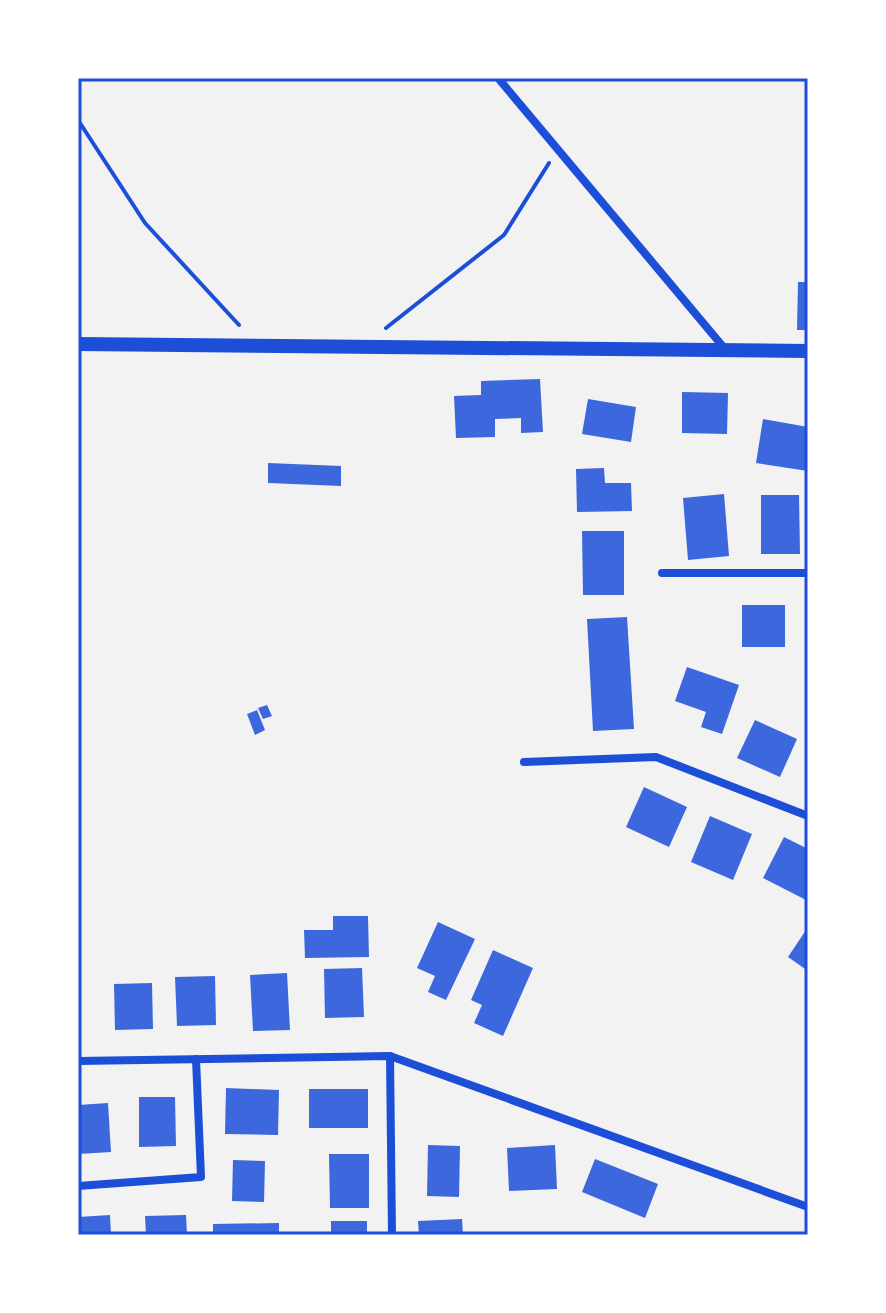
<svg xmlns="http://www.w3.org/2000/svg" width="886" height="1313" font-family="'DejaVu Sans',sans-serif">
	<rect width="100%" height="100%" fill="#f2f2f2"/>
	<g fill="#3d67dc">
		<polygon points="798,282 808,282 808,330 797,330"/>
		<polygon points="540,379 543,432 521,433 521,418 495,419 495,437 456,438 454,396 481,395 481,381"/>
		<polygon points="682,392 728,393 727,434 682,433"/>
		<polygon points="588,399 636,407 631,442 582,434"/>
		<polygon points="763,419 808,427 808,471 756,463"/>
		<polygon points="268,463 341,466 341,486 268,483"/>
		<polygon points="604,468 605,483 631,483 632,511 577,512 576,469"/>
		<polygon points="724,494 729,556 688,560 683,498"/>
		<polygon points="761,495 799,495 800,554 761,554"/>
		<polygon points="582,531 624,531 624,595 583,595"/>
		<rect x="742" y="605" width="43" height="42"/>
		<polygon points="627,617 634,729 593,731 587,619"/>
		<polygon points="687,667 739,685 722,734 701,727 706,712 675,701"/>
		<polygon points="267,705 272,716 263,719 258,708"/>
		<polygon points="257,710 265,730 255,735 247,714"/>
		<polygon points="755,720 797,739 780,777 737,758"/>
		<polygon points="644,787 687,807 669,847 626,827"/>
		<polygon points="710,816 752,834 733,880 691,862"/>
		<polygon points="784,837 808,849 806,900 763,878"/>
		<polygon points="333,916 368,916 369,957 305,958 304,930 333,930"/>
		<polygon points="438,922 475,939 446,1000 428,992 435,976 417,968"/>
		<polygon points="808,927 808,971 788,957"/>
		<polygon points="493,950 533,968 503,1036 474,1023 482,1005 471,1000"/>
		<polygon points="362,968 364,1017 325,1018 324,969"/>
		<polygon points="287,973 290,1030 253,1031 250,975"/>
		<polygon points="215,976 216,1025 177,1026 175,977"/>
		<polygon points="152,983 153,1029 115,1030 114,984"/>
		<polygon points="226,1088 279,1090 278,1135 225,1134"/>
		<rect x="309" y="1089" width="59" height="39"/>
		<polygon points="139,1097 175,1097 176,1146 139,1147"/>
		<polygon points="108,1103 111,1152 78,1154 78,1105"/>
		<polygon points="428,1145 460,1146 459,1197 427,1196"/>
		<polygon points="555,1145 557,1189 509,1191 507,1148"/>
		<polygon points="329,1154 369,1154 369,1208 330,1208"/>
		<polygon points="595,1159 658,1184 645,1218 582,1192"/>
		<polygon points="233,1160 265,1161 264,1202 232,1201"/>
		<polygon points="110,1215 111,1235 78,1235 78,1217"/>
		<polygon points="186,1215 187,1235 146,1235 145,1216"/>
		<polygon points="462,1219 463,1235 419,1235 418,1221"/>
		<rect x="331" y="1221" width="36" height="14"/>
		<polygon points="279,1223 279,1235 213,1235 213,1224"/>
	</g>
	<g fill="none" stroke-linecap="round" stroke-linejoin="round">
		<g stroke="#1d4ed8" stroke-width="4">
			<polyline points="78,120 145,223 239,325"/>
			<polyline points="386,328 504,235 549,163"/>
		</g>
		<g stroke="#1d4ed8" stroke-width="8">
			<polyline points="498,78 725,349"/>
			<polyline points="662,573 808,573"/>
			<polyline points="524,762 656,757 808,816"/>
			<polyline points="390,1056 392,1235"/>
			<polyline points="78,1061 390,1056 808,1207"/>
			<polyline points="78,1186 201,1177 196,1059"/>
		</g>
		<polyline stroke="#1d4ed8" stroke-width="14" points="78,344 808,351"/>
	</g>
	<rect width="886" height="1313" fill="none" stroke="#ffffff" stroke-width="160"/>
	<rect x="80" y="80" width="726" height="1153" fill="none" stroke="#1d4ed8" stroke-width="3"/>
</svg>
